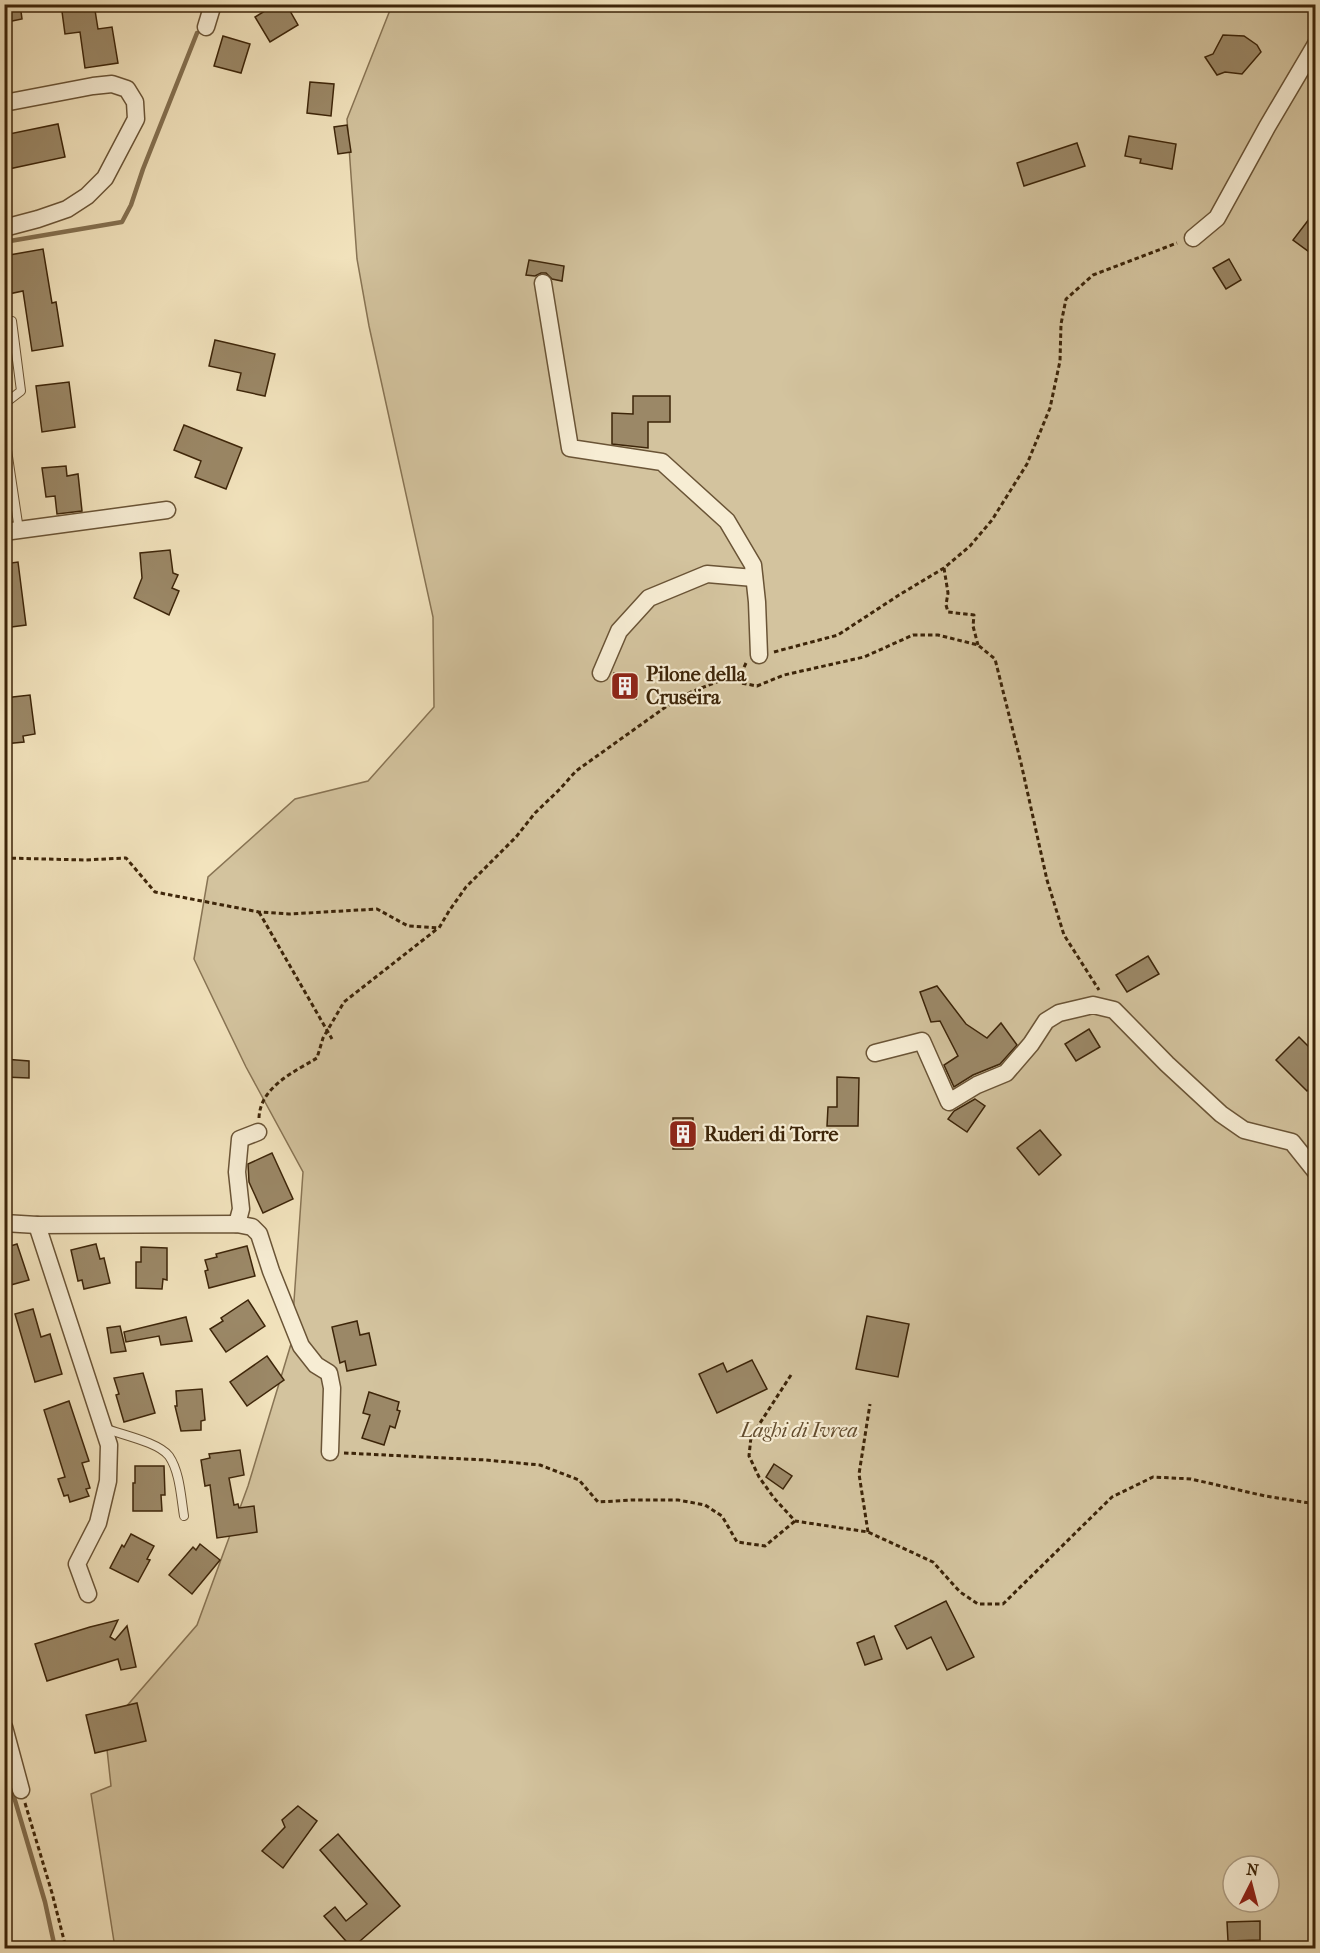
<svg xmlns="http://www.w3.org/2000/svg" width="1320" height="1953" font-family="'IM FELL French Canon',serif">
	<rect width="100%" height="100%" fill="#f2e3bd"/>
	<filter id="stains"><feTurbulence type="fractalNoise" baseFrequency=".00333" numOctaves="4"/><feColorMatrix values="0 0 0 0 .2 0 0 0 0 .09 0 0 0 0 .02 0 0 0 .5 -.17"/></filter>
	<radialGradient id="worn" r=".72"><stop offset=".6" stop-color="#630" stop-opacity="0"/><stop offset="1" stop-color="#630" stop-opacity=".3"/></radialGradient>
	<path fill="#d3c39e" stroke="#887454" stroke-width="1.5" fill-rule="evenodd" d="M392,5H1315V1948H115L91,1794L111,1786L105,1731L197,1625L248,1486L291,1344L303,1172L246,1067L194,959L208,877L295,799L368,781L434,707L433,617L369,326L357,259L347,119ZM1233,1866H1269V1902H1233Z"/>
	<g fill="none" stroke-linecap="round" stroke-linejoin="round">
		<g stroke="#847050" stroke-width="4.5">
			<polyline points="4,242 122,222 131,205 143,169 197,33"/>
			<polyline points="4,1763 45,1902 55,1948"/>
		</g>
	</g>
	<g fill="#9b8867" stroke="#3d2509" stroke-width="1.5">
		<polygon points="4,4 20,4 22,19 7,22"/>
		<polygon points="61,4 94,4 98,29 112,27 118,63 85,68 80,32 65,34"/>
		<polygon points="276,4 286,4 298,25 270,42 255,17"/>
		<polygon points="1223,35 1244,36 1257,45 1261,52 1242,74 1225,72 1217,75 1205,57 1213,54"/>
		<polygon points="223,36 250,44 241,73 214,66"/>
		<polygon points="310,82 334,84 331,116 307,113"/>
		<polygon points="58,124 65,157 4,170 4,135"/>
		<polygon points="347,125 351,152 338,154 334,127"/>
		<polygon points="1129,136 1176,144 1172,169 1140,163 1141,159 1125,156"/>
		<polygon points="1077,143 1085,166 1024,186 1017,163"/>
		<polygon points="1316,210 1316,257 1293,240"/>
		<polygon points="43,249 52,303 56,302 63,346 32,351 23,291 4,295 4,256"/>
		<polygon points="1229,259 1241,280 1226,289 1213,268"/>
		<polygon points="529,260 564,266 562,281 552,279 546,273 541,273 535,276 526,275"/>
		<polygon points="215,340 275,354 265,396 237,390 241,373 209,366"/>
		<polygon points="69,382 75,427 42,432 36,386"/>
		<polygon points="633,396 670,396 670,422 648,422 648,448 612,444 612,413 633,414"/>
		<polygon points="184,425 242,448 226,489 195,477 201,461 174,450"/>
		<polygon points="66,466 67,476 78,474 82,511 57,514 55,496 46,497 42,468"/>
		<polygon points="170,550 173,573 178,575 172,588 179,591 169,615 134,598 142,578 140,553"/>
		<polygon points="18,562 26,625 4,628 4,564"/>
		<polygon points="614,673 637,675 636,699 613,697"/>
		<polygon points="30,695 35,734 23,736 24,742 4,744 4,698"/>
		<polygon points="1148,956 1159,974 1127,992 1116,975"/>
		<polygon points="937,986 966,1024 987,1038 1001,1023 1017,1045 1000,1064 973,1075 954,1087 944,1065 958,1056 940,1021 931,1022 920,992"/>
		<polygon points="1089,1029 1100,1047 1076,1061 1065,1044"/>
		<polygon points="1299,1037 1316,1054 1316,1083 1307,1091 1276,1060"/>
		<polygon points="4,1059 29,1061 29,1078 4,1077"/>
		<polygon points="837,1077 859,1078 858,1126 827,1126 828,1107 837,1107"/>
		<polygon points="975,1099 985,1106 967,1132 948,1119 954,1111"/>
		<rect x="673" y="1118" width="20" height="31"/>
		<polygon points="1040,1130 1061,1155 1039,1175 1017,1148"/>
		<polygon points="272,1153 293,1199 263,1213 249,1182 248,1164"/>
		<polygon points="17,1244 29,1280 7,1286 4,1278 4,1248"/>
		<polygon points="96,1244 100,1259 104,1258 110,1283 84,1289 82,1280 78,1281 71,1250"/>
		<polygon points="247,1246 255,1276 209,1288 205,1271 208,1270 205,1260 217,1257 216,1254"/>
		<polygon points="141,1247 167,1248 167,1280 163,1279 162,1289 136,1288 136,1262 141,1262"/>
		<polygon points="248,1300 265,1326 226,1352 210,1329 223,1321 221,1318"/>
		<polygon points="33,1309 41,1337 50,1334 62,1374 35,1382 15,1314"/>
		<polygon points="867,1316 909,1324 898,1377 856,1369"/>
		<polygon points="186,1317 192,1341 161,1345 159,1336 126,1342 124,1332"/>
		<polygon points="357,1321 360,1335 369,1333 376,1365 347,1371 345,1361 340,1363 332,1327"/>
		<polygon points="120,1326 126,1351 111,1353 107,1328"/>
		<polygon points="267,1356 284,1380 247,1406 230,1382"/>
		<polygon points="752,1360 767,1389 717,1413 699,1374 723,1363 727,1372"/>
		<polygon points="143,1373 155,1413 124,1422 116,1395 119,1394 114,1378"/>
		<polygon points="202,1389 205,1420 201,1421 201,1430 181,1431 175,1406 177,1406 176,1391"/>
		<polygon points="369,1392 399,1402 397,1410 400,1411 395,1428 390,1426 384,1445 362,1438 370,1415 363,1413"/>
		<polygon points="69,1401 89,1461 82,1463 90,1488 86,1489 89,1496 70,1502 68,1495 64,1496 58,1479 65,1477 44,1410"/>
		<polygon points="240,1450 244,1475 229,1478 234,1505 238,1504 239,1508 254,1506 257,1532 217,1538 210,1485 205,1486 201,1460 210,1458 209,1454"/>
		<polygon points="774,1464 792,1476 783,1489 766,1477"/>
		<polygon points="135,1466 164,1466 165,1495 161,1495 162,1511 133,1511 133,1483 135,1483"/>
		<polygon points="131,1534 154,1546 147,1559 150,1560 138,1582 110,1568 122,1545 124,1547"/>
		<polygon points="200,1544 220,1560 192,1594 169,1575 193,1547 196,1550"/>
		<polygon points="946,1601 974,1657 947,1670 931,1637 907,1649 895,1626"/>
		<polygon points="118,1620 110,1637 115,1640 127,1626 136,1667 121,1670 118,1659 47,1681 35,1644 90,1627"/>
		<polygon points="874,1636 882,1659 865,1665 857,1643"/>
		<polygon points="137,1703 146,1741 95,1753 86,1715"/>
		<polygon points="298,1806 317,1821 283,1868 262,1851 285,1827 282,1820"/>
		<polygon points="338,1834 400,1906 352,1948 324,1916 335,1907 346,1921 367,1904 320,1850"/>
		<polygon points="1260,1921 1260,1940 1228,1941 1227,1922"/>
	</g>
	<g fill="none" stroke-linecap="round" stroke-linejoin="round">
		<g stroke="#6a5436" stroke-width="10">
			<g id="lane">
				<polyline points="4,322 12,321 21,391 4,404"/>
				<polyline points="4,430 19,530"/>
				<path d="M104,1428C122,1435 158,1442 169,1456C180,1472 181,1498 184,1516"/>
			</g>
		</g>
		<g stroke="#6a5436" stroke-width="19">
			<g id="street">
				<polyline points="206,27 213,4"/>
				<polyline points="4,103 93,86 112,84 127,89 135,102 136,119 105,178 87,196 67,209 38,219 4,228"/>
				<polyline points="1193,238 1217,218 1267,127 1316,44"/>
				<polyline points="543,283 570,448 662,462 727,521 753,565 757,602 759,655"/>
				<polyline points="4,532 167,510"/>
				<polyline points="601,673 619,631 649,598 707,574 754,578"/>
				<polyline points="875,1053 922,1041 949,1102 977,1085 1006,1073 1031,1044 1046,1021 1059,1013 1093,1005 1114,1010 1167,1064 1221,1114 1244,1130 1292,1142 1316,1172"/>
				<polyline points="4,1223 37,1225 237,1224 252,1227 259,1234 271,1271 301,1346 316,1365 329,1373 332,1388 330,1452"/>
				<polyline points="237,1224 241,1209 237,1172 240,1139 258,1132"/>
				<polyline points="37,1225 109,1445 108,1481 98,1523 77,1564 88,1594"/>
				<polyline points="4,1727 21,1790"/>
			</g>
		</g>
		<g stroke="#3d2509" stroke-width="3" stroke-dasharray="4.5 3" stroke-linecap="butt">
			<polyline points="944,568 948,593 946,605 948,612 974,615 973,626 978,645"/>
			<polyline points="774,652 838,635 899,595 944,568 970,546 992,520 1027,464 1050,408 1060,361 1061,324 1066,299 1093,275 1177,243"/>
			<polyline points="746,663 740,676 741,683 757,686 784,675 864,657 913,635 938,635 978,645 995,659 1021,763 1047,880 1064,935 1099,990"/>
			<polyline points="4,858 85,860 126,858 155,892 259,912 289,914 377,909 408,926 439,928 449,911 466,887 516,837 535,813 560,789 576,771 667,706 691,692 722,680 740,676"/>
			<polyline points="259,912 332,1039"/>
			<path d="M259,1118C260,1087 294,1072 317,1058L323,1038L344,1002L437,929"/>
			<polyline points="791,1375 751,1437 749,1456 759,1477 774,1498 795,1521 868,1532 933,1562 960,1592 978,1604 1003,1604 1112,1497 1153,1477 1191,1479 1265,1496 1316,1504"/>
			<polyline points="344,1453 486,1460 540,1465 579,1480 598,1502 632,1500 678,1500 705,1505 722,1516 737,1542 765,1546 795,1521"/>
			<polyline points="868,1532 859,1474 870,1404"/>
			<polyline points="25,1803 52,1893 66,1948"/>
		</g>
		<use href="#lane" stroke="#f7edd4" stroke-width="8"/>
		<use href="#street" stroke="#f7edd4" stroke-width="16"/>
	</g>
	<defs>
		<g id="building-square" transform="scale(1.5)"><rect x="-9" y="-9" width="18" height="18" rx="4" fill="#8f2418" stroke="#f7edd4"/><path d="M-4-6H4V6H1V3H-1V6H-4ZM-2.5-4.3h1.7v1.8h-1.7ZM.8-4.3h1.7v1.8H.8ZM-2.5-1h1.7V.8h-1.7ZM.8-1h1.7V.8H.8Z" fill="#fff"/></g>
	</defs>
	<g fill-rule="evenodd">
		<use href="#building-square" x="625" y="686"/>
		<use href="#building-square" x="683" y="1134"/>
	</g>
	<g text-anchor="middle" dominant-baseline="central" stroke-width="4.5" stroke-linejoin="round" paint-order="stroke">
		<g font-size="20" font-weight="bold" fill="#3d2509" stroke="#f7edd4" text-anchor="start">
			<text x="646" y="674">Pilone della<tspan x="646" dy="23">Cruseira</tspan></text>
			<text x="704" y="1134">Ruderi di Torre</text>
		</g>
		<g font-size="20" font-style="italic" fill="#624c2e" stroke="#f7edd4">
			<text x="799" y="1430">Laghi di Ivrea</text>
		</g>
	</g>
	<rect width="1320" height="1953" fill="none" stroke="#f2e3bd" stroke-width="24"/>
	<rect x="6" y="6" width="1308" height="1941" fill="none" stroke="#3d2509" stroke-width="3"/>
	<rect x="12" y="12" width="1296" height="1929" fill="none" stroke="#3d2509" stroke-width="1.5"/>
	<g transform="translate(1251 1884) rotate(6)"><circle r="28" fill="#f7edd4" stroke="#ad9d83" stroke-width="1.5"/>
	<path d="M0-4.5L10 22L0 15L-10 22Z" fill="#8f2418"/>
	<text y="-9" font-size="16" font-weight="bold" text-anchor="middle" fill="#3d2509">N</text>
	</g>
	<rect width="100%" height="100%" filter="url(#stains)"/>
	<rect width="100%" height="100%" fill="url(#worn)"/>
</svg>
